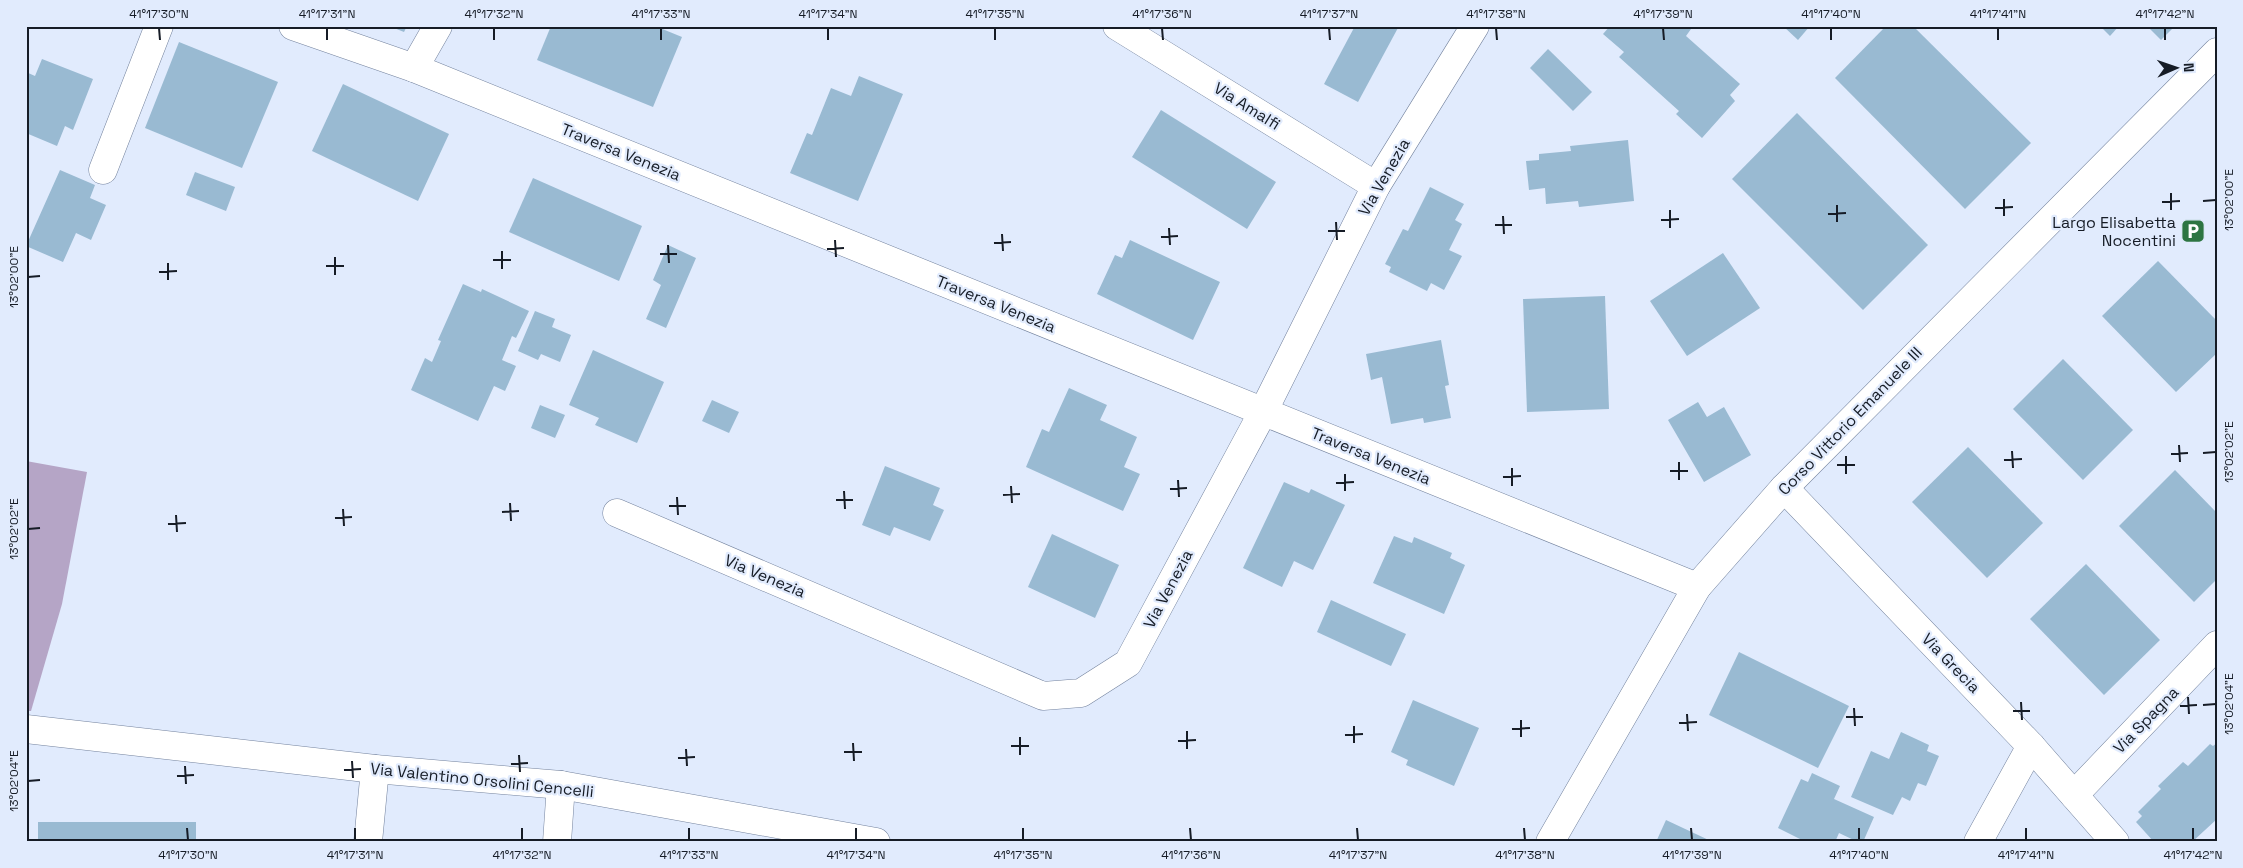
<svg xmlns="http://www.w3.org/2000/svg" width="2243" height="868" font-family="'Space Grotesk',sans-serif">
	<rect width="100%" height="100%" fill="#e1ebfd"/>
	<polygon fill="#b5a5c6" points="26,461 87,472 62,604 31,711 26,711"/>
	<g fill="#99bad2">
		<polygon points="389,26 407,26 404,32"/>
		<polygon points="551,26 655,26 682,37 653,107 537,60"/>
		<polygon points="1355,26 1399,26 1358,102 1324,84"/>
		<polygon points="1610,26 1688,26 1691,29 1686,36 1740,84 1730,95 1735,101 1702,138 1676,114 1679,111 1619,57 1624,52 1603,34"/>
		<polygon points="1783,26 1810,26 1798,40"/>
		<polygon points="1886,26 1913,26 2031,143 1965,209 1835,78"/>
		<polygon points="2100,26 2119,26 2110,36"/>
		<polygon points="2147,26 2175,26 2161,40"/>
		<polygon points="179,42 278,82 242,168 145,128"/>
		<polygon points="1548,49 1592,92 1573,111 1530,68"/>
		<polygon points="42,59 93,79 73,130 65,126 57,146 26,133 26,72 35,76"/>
		<polygon points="859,76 903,94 858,201 790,173 807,133 812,135 831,88 851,96"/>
		<polygon points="343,84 449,134 418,201 312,151"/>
		<polygon points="1161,110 1276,182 1247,229 1132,157"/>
		<polygon points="1797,113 1928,245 1863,310 1732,179"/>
		<polygon points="1628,140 1634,201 1579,207 1578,201 1546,204 1545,188 1529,190 1526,161 1539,160 1539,154 1571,151 1570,146"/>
		<polygon points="60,170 95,185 90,198 106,205 91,240 76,233 63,262 26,246"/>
		<polygon points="195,172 235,187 226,211 186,195"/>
		<polygon points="533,178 642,226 619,281 509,232"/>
		<polygon points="1430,187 1464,204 1455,220 1462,224 1449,250 1462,256 1444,290 1431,283 1427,291 1389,272 1391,267 1385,264 1403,229 1408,231"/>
		<polygon points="1130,240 1220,282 1193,340 1097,294 1115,255 1122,258"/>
		<polygon points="668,245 696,258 666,328 646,319 661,285 653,280"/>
		<polygon points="1723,253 1760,308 1687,356 1650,301"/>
		<polygon points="2158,261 2217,321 2217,353 2176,392 2102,316"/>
		<polygon points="463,284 481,292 482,289 529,311 516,338 512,336 502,360 516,366 505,391 494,386 478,421 411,390 425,358 432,362 441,341 438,340"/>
		<polygon points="1605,296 1609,409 1527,412 1523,299"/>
		<polygon points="535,311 555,319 552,327 571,335 560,362 541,354 538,360 518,351"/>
		<polygon points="1441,340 1449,385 1445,386 1451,418 1424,423 1423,418 1391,424 1382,377 1371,380 1366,354"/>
		<polygon points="593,350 664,382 637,443 595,425 599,418 569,405"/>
		<polygon points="2063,359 2133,430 2083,480 2013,409"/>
		<polygon points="1069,388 1107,405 1100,420 1137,437 1124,467 1140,474 1123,511 1026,467 1042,429 1049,432"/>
		<polygon points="712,400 739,412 729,433 702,421"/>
		<polygon points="1698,402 1707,417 1724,407 1751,455 1704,482 1668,420"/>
		<polygon points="540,405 565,415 555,438 531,428"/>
		<polygon points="1968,447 2043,523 1987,578 1912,502"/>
		<polygon points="885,466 940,488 933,505 944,510 930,541 894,527 890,536 862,525"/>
		<polygon points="2175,470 2217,513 2217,579 2194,602 2119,526"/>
		<polygon points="1284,482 1309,493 1311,489 1345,505 1313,570 1294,561 1282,587 1243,568"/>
		<polygon points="1052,534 1119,565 1095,618 1028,587"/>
		<polygon points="1394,536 1412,543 1414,537 1452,553 1450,558 1465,565 1444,614 1373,583"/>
		<polygon points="2086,564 2160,640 2104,695 2030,619"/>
		<polygon points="1331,600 1406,634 1391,666 1317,632"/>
		<polygon points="1739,652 1849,706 1818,768 1709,715"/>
		<polygon points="1413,700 1479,728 1454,786 1406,765 1408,760 1391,752"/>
		<polygon points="1901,732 1929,745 1927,751 1939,756 1926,786 1918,783 1910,801 1902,797 1893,815 1851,797 1871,751 1889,759"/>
		<polygon points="2217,743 2217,819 2192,842 2154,842 2136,822 2142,816 2138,812 2161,789 2158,786 2183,762 2188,766 2210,744 2213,746"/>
		<polygon points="1812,773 1840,786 1834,799 1874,817 1863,842 1858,842 1839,833 1835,842 1806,842 1778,828 1801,779 1808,782"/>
		<polygon points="1666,820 1713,842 1656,842"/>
		<rect x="38" y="822" width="158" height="20"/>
	</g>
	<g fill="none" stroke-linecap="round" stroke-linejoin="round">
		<g stroke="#74839e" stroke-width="29">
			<g id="street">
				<polyline points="293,26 414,68 1697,587"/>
				<polyline points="1117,26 1376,186"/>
				<polyline points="414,68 438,26"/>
				<polyline points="103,170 159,26"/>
				<polyline points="1784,488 2031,746 2115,842"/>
				<polyline points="617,513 1043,696 1081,693 1128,663 1263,412 1376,186 1475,26"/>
				<polyline points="26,729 375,769 561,785 876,842"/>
				<polyline points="2074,795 2217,645"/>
				<polyline points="368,842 375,769"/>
				<polyline points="557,842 561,785"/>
				<polyline points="1978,842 2031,746"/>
			</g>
		</g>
		<g stroke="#74839e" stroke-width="29">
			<polyline id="secondary" points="1550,842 1697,587 1784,488 2217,52"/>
		</g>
		<use href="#street" stroke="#fff" stroke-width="28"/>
		<use href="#secondary" stroke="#fff" stroke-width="28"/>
	</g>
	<path fill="none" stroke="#161c26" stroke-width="2" d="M159,28L160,40M327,28V40M494,28V40M661,28V40M828,28V40M995,28V40M1162,28L1163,40M1329,28L1330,40M1496,28L1497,40M1663,28L1664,40M1831,28V40M1998,28V40M2165,28V40M2171,193V210M2004,199V216M2203,201L2216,200M2162,202L2180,201M1837,205V222M1995,208L2013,207M1670,210V228M1828,214L1846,213M1503,216L1504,234M1661,220L1679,219M1336,222L1337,240M1495,225H1512M1169,228L1170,245M1328,231H1345M1002,234L1003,251M1161,237L1178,236M835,240L836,257M994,243L1011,242M668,245L669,263M827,249L844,248M502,251V269M660,254H677M335,257V275M493,260H511M168,263V280M326,266H344M159,272L177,271M28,277L40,276M2179,445L2180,462M2012,451L2013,468M2203,453L2216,452M2171,454L2188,453M1846,456V474M2004,460L2022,459M1679,462V480M1837,465H1855M1512,468V486M1670,471H1688M1345,474V491M1503,477L1521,476M1178,480L1179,497M1336,483L1354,482M1011,486L1012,503M1170,489L1187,488M844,491L845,509M1003,495L1020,494M677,497L678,515M836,500H853M510,503L511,521M669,506H686M343,509L344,526M502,512L519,511M176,515L177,532M335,518L352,517M168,524L186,523M28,529L40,528M2188,697L2189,714M2021,702L2022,720M2203,705L2216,704M2180,706L2197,705M1854,708L1855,726M2013,711H2030M1687,714L1688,731M1846,717H1863M1521,720V737M1679,723L1697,722M1354,726V743M1512,729L1530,728M1187,731V749M1345,735L1363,734M1020,737V755M1178,741L1196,740M853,743L854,761M1011,746H1029M686,749L687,766M844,752H862M519,755L520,772M678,758L695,757M352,761L353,778M511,764L528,763M185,766L186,784M344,770L361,769M177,776L194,775M28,781L40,780M187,828L188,840M355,828V840M522,828V840M689,828V840M856,828V840M1023,828V840M1190,828L1191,840M1357,828L1358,840M1524,828L1525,840M1691,828L1692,840M1859,828V840M2026,828V840M2193,828V840"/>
	<defs>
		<g id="parking-square" transform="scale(1.25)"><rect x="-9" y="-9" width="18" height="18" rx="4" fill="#2d7542" stroke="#e1ebfd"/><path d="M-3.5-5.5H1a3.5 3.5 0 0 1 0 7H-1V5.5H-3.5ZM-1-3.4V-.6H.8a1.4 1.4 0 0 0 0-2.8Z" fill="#fff"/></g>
	</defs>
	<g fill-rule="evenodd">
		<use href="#parking-square" x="2193" y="231"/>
	</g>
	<g text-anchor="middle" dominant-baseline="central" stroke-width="4.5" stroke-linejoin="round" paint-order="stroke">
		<g font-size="16" fill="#161c26" stroke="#e1ebfd">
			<text transform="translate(1247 106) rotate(32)">Via Amalfi</text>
			<text transform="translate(621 152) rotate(22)">Traversa Venezia</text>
			<text transform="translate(1384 177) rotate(-60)">Via Venezia</text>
			<text transform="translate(996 304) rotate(22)">Traversa Venezia</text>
			<text transform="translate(1850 421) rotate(-46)">Corso Vittorio Emanuele III</text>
			<text transform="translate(1371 456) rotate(22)">Traversa Venezia</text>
			<text transform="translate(765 576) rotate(23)">Via Venezia</text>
			<text transform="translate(1168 589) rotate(-62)">Via Venezia</text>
			<text transform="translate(1951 663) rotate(46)">Via Grecia</text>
			<text transform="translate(2146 720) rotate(-46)">Via Spagna</text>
			<text transform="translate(482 780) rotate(6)">Via Valentino Orsolini Cencelli</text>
		</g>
		<g font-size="16" fill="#161c26" stroke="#e1ebfd" text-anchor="end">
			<text x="2176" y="222">Largo Elisabetta<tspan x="2176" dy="18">Nocentini</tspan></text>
		</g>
	</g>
	<rect width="2243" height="868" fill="none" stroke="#e1ebfd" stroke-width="55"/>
	<g transform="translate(2176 68) rotate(88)" stroke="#e1ebfd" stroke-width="4" paint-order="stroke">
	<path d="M0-4L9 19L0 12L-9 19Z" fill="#161c26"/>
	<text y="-8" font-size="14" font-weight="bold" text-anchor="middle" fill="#161c26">N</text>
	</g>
	<rect x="28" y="28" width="2188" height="812" fill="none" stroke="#161c26" stroke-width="2"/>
	<g font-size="12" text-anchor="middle" fill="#161c26">
		<text x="159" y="18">41°17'30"N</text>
		<text x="327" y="18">41°17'31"N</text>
		<text x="494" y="18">41°17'32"N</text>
		<text x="661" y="18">41°17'33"N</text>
		<text x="828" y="18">41°17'34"N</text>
		<text x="995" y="18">41°17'35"N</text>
		<text x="1162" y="18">41°17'36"N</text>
		<text x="1329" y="18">41°17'37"N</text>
		<text x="1496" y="18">41°17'38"N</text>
		<text x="1663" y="18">41°17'39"N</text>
		<text x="1831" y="18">41°17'40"N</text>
		<text x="1998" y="18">41°17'41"N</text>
		<text x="2165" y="18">41°17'42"N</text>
		<text transform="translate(2229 200) rotate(-90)" y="4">13°02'00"E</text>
		<text transform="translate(14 277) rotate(-90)" y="4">13°02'00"E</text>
		<text transform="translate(2229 452) rotate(-90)" y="4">13°02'02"E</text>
		<text transform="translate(14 529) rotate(-90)" y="4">13°02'02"E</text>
		<text transform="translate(2229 704) rotate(-90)" y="4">13°02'04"E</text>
		<text transform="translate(14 781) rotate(-90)" y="4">13°02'04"E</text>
		<text x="188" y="859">41°17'30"N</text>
		<text x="355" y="859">41°17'31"N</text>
		<text x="522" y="859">41°17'32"N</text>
		<text x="689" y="859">41°17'33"N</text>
		<text x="856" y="859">41°17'34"N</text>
		<text x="1023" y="859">41°17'35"N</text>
		<text x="1191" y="859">41°17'36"N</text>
		<text x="1358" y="859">41°17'37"N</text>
		<text x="1525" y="859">41°17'38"N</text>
		<text x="1692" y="859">41°17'39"N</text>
		<text x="1859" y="859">41°17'40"N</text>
		<text x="2026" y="859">41°17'41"N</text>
		<text x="2193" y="859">41°17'42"N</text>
	</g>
</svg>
